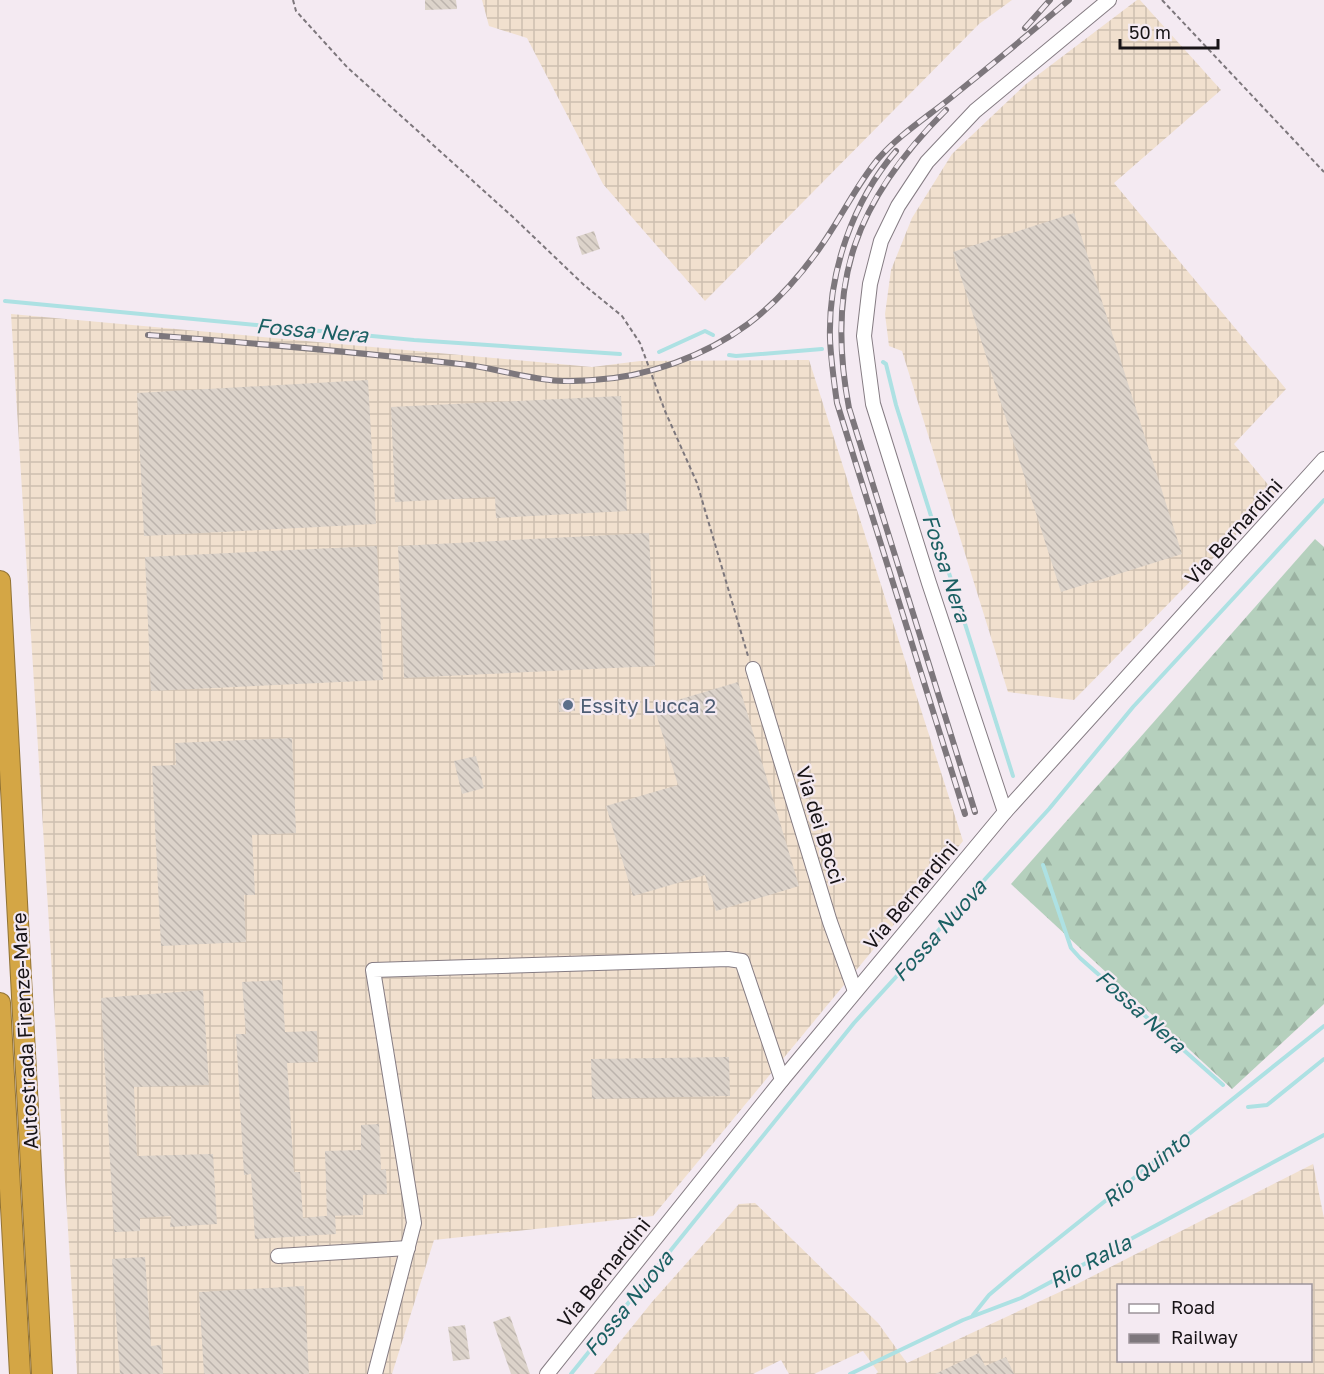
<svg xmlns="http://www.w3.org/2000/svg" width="1324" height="1374" font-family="'Golos Text',sans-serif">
	<defs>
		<pattern id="industrial-grid" width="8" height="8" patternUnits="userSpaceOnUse" patternTransform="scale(1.5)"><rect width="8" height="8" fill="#f1e0ce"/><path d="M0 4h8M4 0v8" fill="none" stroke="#cebfb0"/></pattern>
		<pattern id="forest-firs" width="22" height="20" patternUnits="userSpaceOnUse" patternTransform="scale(1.5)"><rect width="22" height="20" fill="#b5d0bd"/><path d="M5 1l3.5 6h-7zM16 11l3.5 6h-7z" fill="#9bb2a2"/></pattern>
		<pattern id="building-back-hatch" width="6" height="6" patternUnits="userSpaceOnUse" patternTransform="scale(1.5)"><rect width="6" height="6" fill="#dcd3ca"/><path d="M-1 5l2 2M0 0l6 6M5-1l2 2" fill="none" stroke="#bcb4ad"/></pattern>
	</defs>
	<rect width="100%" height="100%" fill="#f4eaf2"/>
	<g fill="url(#industrial-grid)" fill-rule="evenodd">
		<polygon points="482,0 1012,0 979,24 705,301 603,184 527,38 489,26"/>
		<polygon points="1137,0 1140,0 1221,90 1114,183 1286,389 1234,444 1276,494 1074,700 1008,692 902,351 889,346 885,314 891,270 912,218 952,154 1026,84"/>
		<polygon points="11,314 592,367 640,361 809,360 963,841 653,1216 434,1240 392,1374 77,1374"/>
		<path d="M1313,1164L1324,1218V1374H876L878,1372L863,1351L814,1374H789L781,1360L753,1374H594L652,1302L739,1204L755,1203L878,1323L907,1363L1077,1284ZM1118,1286H1310V1360H1118Z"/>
	</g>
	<polygon fill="url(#forest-firs)" points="1315,539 1324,547 1324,1004 1232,1089 1011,884"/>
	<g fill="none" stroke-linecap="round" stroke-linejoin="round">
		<g stroke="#ade1e3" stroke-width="4">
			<polyline points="5,301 414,340 620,354"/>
			<polyline points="659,352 705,331 713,335"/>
			<polyline points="729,355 736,356 822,349"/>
			<polyline points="883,362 886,364 896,405 1013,776"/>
			<polyline points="1043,865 1071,948 1080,958 1223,1085"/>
			<polyline points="1248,1107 1267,1105 1324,1059"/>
			<polyline points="973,1315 989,1295 1015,1273 1324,1026"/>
			<polyline points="571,1374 854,1023 1049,809 1133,707 1324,500"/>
			<polyline points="850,1374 963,1320 1021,1298 1324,1135"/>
		</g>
	</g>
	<g fill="url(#building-back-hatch)">
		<polygon points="425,0 456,0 457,9 425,10"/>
		<polygon points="1074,213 1182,554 1061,592 953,252"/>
		<polygon points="594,231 600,249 582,255 576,237"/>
		<polygon points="368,380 376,524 144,536 137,393"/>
		<polygon points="621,396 627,511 496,518 495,497 395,502 391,407"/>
		<polygon points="649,533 655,666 404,678 398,546"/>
		<polygon points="377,546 383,680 151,691 145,557"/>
		<polygon points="738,682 799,886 716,911 705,875 633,896 606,806 678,785 654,707"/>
		<polygon points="574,698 575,711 559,712 558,699"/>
		<polygon points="292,738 296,833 252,835 255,895 244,895 246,942 161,946 152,766 176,765 175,743"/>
		<polygon points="476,756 484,788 462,794 454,761"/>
		<polygon points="282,980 285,1032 317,1031 318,1062 287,1063 294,1172 300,1172 303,1218 335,1215 336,1234 255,1239 251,1174 244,1175 236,1034 246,1034 242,982"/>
		<polygon points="203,990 209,1085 134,1087 137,1156 213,1154 217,1224 170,1227 171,1216 140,1218 140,1231 114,1232 101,998"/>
		<polygon points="729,1057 730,1096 592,1099 591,1059"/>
		<polygon points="379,1124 381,1170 386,1169 387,1194 363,1195 363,1215 327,1216 325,1151 361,1150 361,1125"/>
		<polygon points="145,1257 151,1346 161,1345 163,1374 120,1374 112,1259"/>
		<polygon points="304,1286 309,1374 204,1374 199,1292"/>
		<polygon points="510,1316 530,1374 511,1374 493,1322"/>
		<polygon points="465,1325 470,1359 453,1361 448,1327"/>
		<polygon points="979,1353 985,1366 1006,1357 1014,1374 935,1374"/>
	</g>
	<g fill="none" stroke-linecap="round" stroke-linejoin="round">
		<g stroke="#857c83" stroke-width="16">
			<g id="minor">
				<polyline points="753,669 830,922 855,991"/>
				<polyline points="1005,812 929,583 873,404 864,336 870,284 881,241 898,206 927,162 975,111 1109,0"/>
				<polyline points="278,1256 408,1248"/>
				<polyline points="375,1374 414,1223 373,970 728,959 742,961 782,1080"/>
				<polyline points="547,1374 782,1080 1005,812 1324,459"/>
			</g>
		</g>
		<g stroke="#927335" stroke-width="22">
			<g id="highway">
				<polyline points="0,581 42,1374"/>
				<polyline points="0,1003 20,1374"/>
			</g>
		</g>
		<g stroke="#7d777c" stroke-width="2" stroke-dasharray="4.5 3" stroke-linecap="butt">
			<polyline points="293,0 296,11 347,67 515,219 584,285 622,316 640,343 665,411 697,483 748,656"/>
			<polyline points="1162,0 1324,172"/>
		</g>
		<use href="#minor" stroke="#fff" stroke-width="14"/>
		<use href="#highway" stroke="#d4a645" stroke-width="20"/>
		<g stroke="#7d777c" stroke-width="6">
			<g id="rail">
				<polyline points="1025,28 1050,0"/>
				<path d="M946,110C856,200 825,282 849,408L975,812"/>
				<path d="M896,151C853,201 828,272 830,339C831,361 834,382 837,403L965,814"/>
				<path d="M148,335C252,343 356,352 460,364C490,367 520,377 550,380C564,382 579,381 593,380C648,377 705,356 748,324C776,303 799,277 819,249C840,220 855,187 878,159C898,136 924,119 948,100C989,67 1029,34 1069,0"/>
			</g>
		</g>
		<use href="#rail" stroke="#f4eaf2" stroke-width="4" stroke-dasharray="11" stroke-linecap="butt"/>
	</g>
	<circle fill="#5c6f8a" stroke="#f4eaf2" stroke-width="2" cx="568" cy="705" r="6"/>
	<g text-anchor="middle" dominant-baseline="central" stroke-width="4.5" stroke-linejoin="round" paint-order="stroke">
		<g font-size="20" fill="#181417" stroke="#f4eaf2">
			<text transform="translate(1233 531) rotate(-48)">Via Bernardini</text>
			<text transform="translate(821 825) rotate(73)">Via dei Bocci</text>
			<text transform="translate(910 895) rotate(-50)">Via Bernardini</text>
			<text transform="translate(24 1031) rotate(-93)">Autostrada Firenze-Mare</text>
			<text transform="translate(603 1272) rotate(-51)">Via Bernardini</text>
		</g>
		<g font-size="20" fill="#4e5e75" stroke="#f4eaf2" text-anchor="start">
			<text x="580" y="705">Essity Lucca 2</text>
		</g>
		<g font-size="21" font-style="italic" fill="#1b6063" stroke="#f4eaf2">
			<text transform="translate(312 330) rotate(5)">Fossa Nera</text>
			<text transform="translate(947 568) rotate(72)">Fossa Nera</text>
			<text transform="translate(939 930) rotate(-48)">Fossa Nuova</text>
			<text transform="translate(1141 1011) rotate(42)">Fossa Nera</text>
			<text transform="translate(1146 1169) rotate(-39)">Rio Quinto</text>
			<text transform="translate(1090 1261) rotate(-28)">Rio Ralla</text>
			<text transform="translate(628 1303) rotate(-51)">Fossa Nuova</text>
		</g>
	</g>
	<rect x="1117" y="1284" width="195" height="78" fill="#f4eaf2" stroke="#9c949a" stroke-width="1.5"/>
	<rect x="1129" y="1304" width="30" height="9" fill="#ffffff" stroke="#9c949a" stroke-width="1.5"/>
	<text x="1171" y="1314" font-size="18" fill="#181417">Road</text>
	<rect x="1129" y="1334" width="30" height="9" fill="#7d777c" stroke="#9c949a" stroke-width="1.5"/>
	<text x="1171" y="1344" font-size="18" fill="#181417">Railway</text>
	<path d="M1120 39v9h98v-9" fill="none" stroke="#181417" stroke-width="3"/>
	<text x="1129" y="39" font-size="18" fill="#181417" stroke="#f4eaf2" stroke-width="4.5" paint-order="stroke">50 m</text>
</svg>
